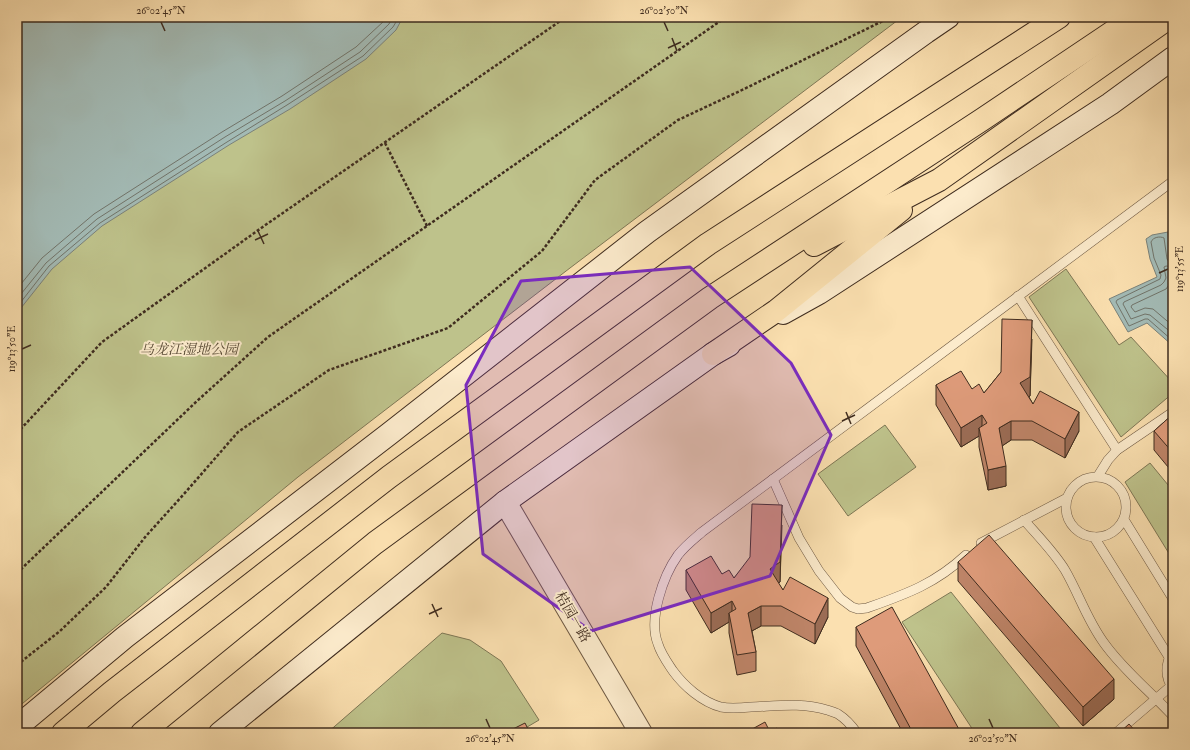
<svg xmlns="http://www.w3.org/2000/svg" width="1190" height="750" font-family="'IM FELL Double Pica','Noto Serif SC',serif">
	<rect width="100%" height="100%" fill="#fbe0b0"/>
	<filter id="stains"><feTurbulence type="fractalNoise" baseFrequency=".005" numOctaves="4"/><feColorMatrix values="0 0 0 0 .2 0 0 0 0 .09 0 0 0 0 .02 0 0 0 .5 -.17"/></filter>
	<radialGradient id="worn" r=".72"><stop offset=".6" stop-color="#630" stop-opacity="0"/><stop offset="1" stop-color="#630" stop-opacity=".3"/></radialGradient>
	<g fill="#bec28b" stroke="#7e7755">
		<polygon points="382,17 902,17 570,268 298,477 17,708 17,281"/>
		<polygon points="1066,269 1119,345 1131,337 1173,383 1173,393 1121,437 1029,297"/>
		<polygon points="885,425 916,467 848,516 818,474"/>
		<polygon points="1150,463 1173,491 1173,560 1125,482"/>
		<polygon points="951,592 1064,733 975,733 902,622"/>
		<polygon points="442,633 470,640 501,661 539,720 517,733 327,733"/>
	</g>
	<g fill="#a3bbb6" stroke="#7b827a">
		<polygon points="17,17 403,17 396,30 366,59 290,109 229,145 102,226 52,269 17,313"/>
		<polygon points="1168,232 1170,252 1173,265 1173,346 1147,323 1128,332 1109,299 1157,277 1150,259 1146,239 1152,235"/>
	</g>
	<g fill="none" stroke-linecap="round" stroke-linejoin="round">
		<g stroke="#71746a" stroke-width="1">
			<path d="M1173,262H1169L1167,259L1164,238C1160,236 1153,237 1151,242L1154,258L1161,275L1160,279L1117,300L1116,302L1129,326L1145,319H1148L1173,341"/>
			<polyline points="1173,267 1166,266 1164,267 1166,278 1164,282 1161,285 1124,302 1123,304 1131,319 1145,314 1150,315 1173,334"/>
			<polyline points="1173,274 1171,282 1166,289 1132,305 1131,307 1135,312 1145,308 1153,309 1173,326"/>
			<polyline points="17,289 42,258 94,214 222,132 282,96 356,47 384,21 386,17"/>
			<polyline points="17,299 46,263 97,219 225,137 285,101 360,52 389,24 393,17"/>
			<polyline points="17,307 49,266 100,223 227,142 287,105 363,56 393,27 399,17"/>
		</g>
		<g stroke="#6e5943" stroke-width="10">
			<g id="service">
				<polyline points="1018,296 1117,450"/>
				<polyline points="1098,476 1108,460 1117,450 1173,412"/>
				<circle cx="1096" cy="507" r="30"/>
				<path d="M773,479L799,538L819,571L840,598L852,607L858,609L867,608C906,594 935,584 966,555"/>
				<path d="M1024,520C1038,536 1054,552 1065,570C1079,594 1087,620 1104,643C1124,671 1150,691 1173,716"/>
				<polyline points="1125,521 1173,599"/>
				<polyline points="1094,537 1169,657"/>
				<polyline points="981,543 1067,498"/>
				<path d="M1172,653C1165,664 1165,678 1173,688"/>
				<path d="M857,733C852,726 846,719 838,714C835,712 830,711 827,710C802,702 776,706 751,707C741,708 730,709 721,707C702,702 684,686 673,671C667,662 661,654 658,644C648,619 663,576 678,555C685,546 694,539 702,532L1173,181"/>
				<polyline points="1116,733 1171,686"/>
			</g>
		</g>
		<g stroke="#6e5943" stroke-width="24">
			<polyline id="tertiary" points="505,502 641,733"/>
		</g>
		<g stroke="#3f2c1f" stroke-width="24">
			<g id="secondary">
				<polyline points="783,313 819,293 1110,104 1173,58"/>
				<polyline points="17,727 125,637 389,434 647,232 926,32 948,17"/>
				<polyline points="220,733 505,502 713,354 729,345"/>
			</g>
		</g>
		<g stroke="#3f2c1f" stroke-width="24">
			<g id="trunk">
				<polyline points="814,245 939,180 1170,17"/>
				<polyline points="713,354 776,311 901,210"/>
				<polyline points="63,733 112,692 389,477 708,244 1059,17"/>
				<polyline points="142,733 375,543 662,333 710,298 983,119 1135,17"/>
			</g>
		</g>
		<g stroke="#3f2c1f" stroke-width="2.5" stroke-dasharray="3 2" stroke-linecap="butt">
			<polyline points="385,143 427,226"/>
			<polyline points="17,433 102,342 264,226 566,17"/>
			<polyline points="17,573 197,401 268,337 726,17"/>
			<polyline points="17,665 60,631 106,587 146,536 184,494 238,432 329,370 448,328 542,251 595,180 678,120 740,91 891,17"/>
		</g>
		<use href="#service" stroke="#fcebcc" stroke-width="9"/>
		<use href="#tertiary" stroke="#fcebcc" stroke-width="22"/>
		<use href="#secondary" stroke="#fcebcc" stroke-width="22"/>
		<use href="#trunk" stroke="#fbe0b0" stroke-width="22"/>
	</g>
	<g fill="#bf8569" stroke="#3f2c1f">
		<polygon points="1032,339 1030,396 1029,397 1033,404 1079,431 1065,458 1032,440 1011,440 1002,446 1006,486 988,490 979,447 979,436 961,447 936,405 936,385 972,389 984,393 1001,372"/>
		<polygon points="1173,414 1173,473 1154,450 1154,431"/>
		<polygon points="782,525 780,582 778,583 783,590 828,617 815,644 781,626 761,626 752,631 756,652 756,671 737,675 729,633 729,622 711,633 686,590 686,570 722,574 734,578"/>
		<polygon points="958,562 1114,699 1083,726 958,581"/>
		<polygon points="856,627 961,733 903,733 856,646"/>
	</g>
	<g fill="#9b6c55" stroke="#3f2c1f">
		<polygon points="1032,320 1030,396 1020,403 1020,383"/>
		<polygon points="1079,412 1079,431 1065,458 1065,439"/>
		<polygon points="982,415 982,435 979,428 979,436 961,447 961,428"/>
		<polygon points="1011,421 1011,440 999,448 999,428"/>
		<polygon points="1006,466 1006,486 988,490 988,470"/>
		<polygon points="782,505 780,582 770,588 770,569"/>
		<polygon points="828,598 828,617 815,644 815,624"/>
		<polygon points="732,601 732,620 729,613 729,622 711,633 711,613"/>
		<polygon points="761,606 761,626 748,633 748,613"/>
		<polygon points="1114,679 1114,699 1083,726 1083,707"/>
	</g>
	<g fill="#de9b7a" stroke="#3f2c1f">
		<polygon points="1002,319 1032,320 1030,377 1020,383 1033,404 1040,391 1079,412 1065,439 1032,421 1011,421 999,428 1006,466 988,470 979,428 987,423 982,415 961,428 936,385 961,371 972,389 979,384 984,393 1001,372"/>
		<polygon points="1173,414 1173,453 1154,431"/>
		<polygon points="752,504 782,505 780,562 770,569 783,590 790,577 828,598 815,624 781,606 761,606 748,613 756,652 737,655 729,613 736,609 732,601 711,613 686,570 711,556 722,574 729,570 734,578 750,557"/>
		<polygon points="989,535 1114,679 1083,707 958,562"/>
		<polygon points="892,607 961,733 913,733 856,627"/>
		<polygon points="765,722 770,732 777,728 780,733 745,733"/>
		<polygon points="525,723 530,733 505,733"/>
		<polygon points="1129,724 1137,733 1119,733"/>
	</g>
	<path fill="#7b2cbf" fill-opacity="0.2" stroke="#7b2cbf" stroke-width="3" stroke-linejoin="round" d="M690,267L791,363L831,435L770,576L591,631L483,554L466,385L521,281Z"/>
	<path fill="none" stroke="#3f2c1f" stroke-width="1.5" d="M161,22L165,31M664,22L668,31M672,38L677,51M668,48L681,42M258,231L264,244M255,240L268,234M1159,273L1168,269M22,349L31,345M846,412L851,424M842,421L855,415M432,604L438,617M429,614L442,608M486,719L490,728M989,719L993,728"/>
	<g text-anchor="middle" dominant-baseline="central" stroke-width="4" stroke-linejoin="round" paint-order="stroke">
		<g font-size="14" font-style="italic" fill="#584a35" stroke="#fcebcc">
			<text x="189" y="349">乌龙江湿地公园</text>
		</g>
		<g font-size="14" fill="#3f2c1f" stroke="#fcebcc">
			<text transform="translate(573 617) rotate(60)">桔园一路</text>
		</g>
	</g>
	<rect width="1190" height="750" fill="none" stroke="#fbe0b0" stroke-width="44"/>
	<rect x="22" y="22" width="1146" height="706" fill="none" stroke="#3f2c1f" stroke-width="1.5"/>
	<g font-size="10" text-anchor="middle" fill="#3f2c1f">
		<text x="161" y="14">26°02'45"N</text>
		<text x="664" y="14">26°02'50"N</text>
		<text transform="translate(1179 269) rotate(-90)" y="4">119°13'55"E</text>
		<text transform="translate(11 349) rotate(-90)" y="4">119°13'50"E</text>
		<text x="490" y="742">26°02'45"N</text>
		<text x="993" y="742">26°02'50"N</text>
	</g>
	<rect width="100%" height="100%" filter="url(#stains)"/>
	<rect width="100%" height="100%" fill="url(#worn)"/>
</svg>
